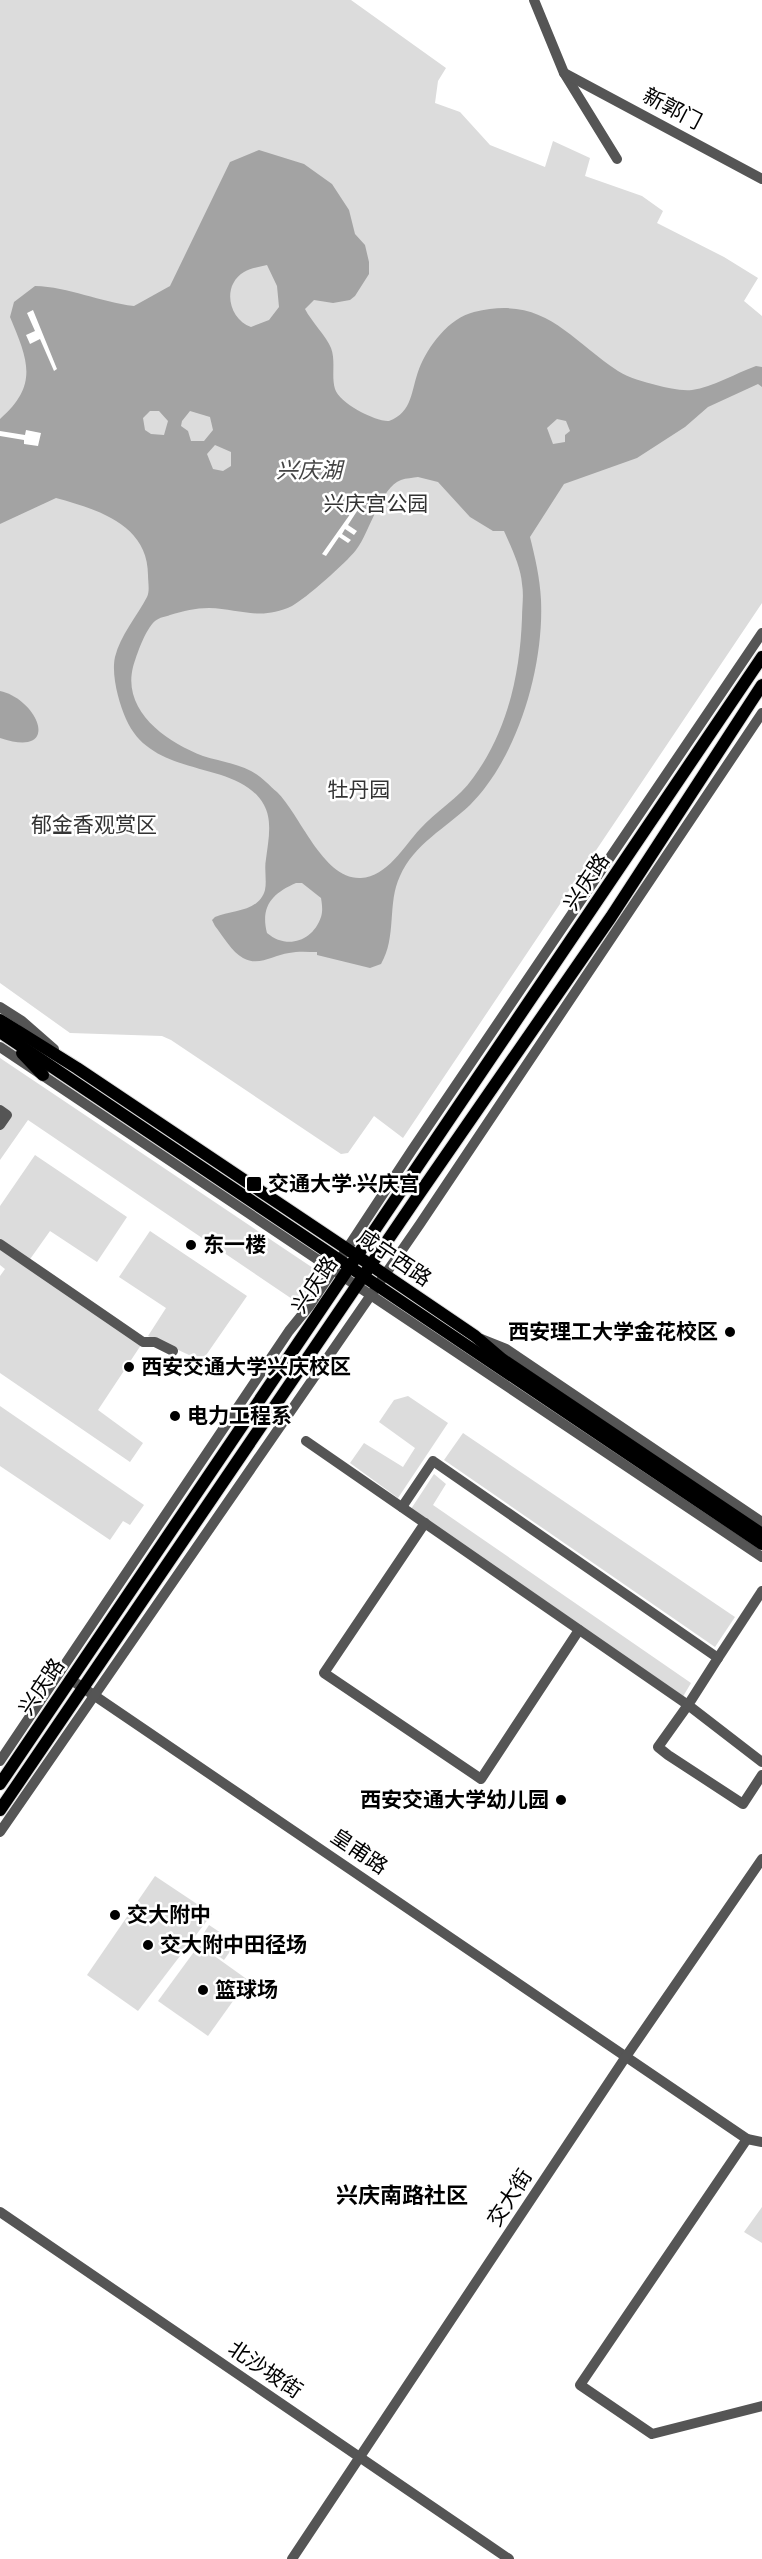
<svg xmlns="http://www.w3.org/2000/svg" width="762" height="2559" font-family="'Alegreya Sans','Noto Sans SC',sans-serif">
	<rect width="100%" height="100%" fill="#fff"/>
	<g fill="#dcdcdc">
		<polygon points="0,0 351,0 446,68 438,81 435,103 460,112 490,145 545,167 553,141 590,158 585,176 642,196 663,211 657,223 724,257 758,278 744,301 762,316 762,603 403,1138 374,1116 348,1153 341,1154 171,1040 162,1036 70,1033 0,983"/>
		<polygon points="0,1058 322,1274 301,1305 28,1120 0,1160"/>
		<polygon points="35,1155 127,1217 97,1262 50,1231 28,1262 143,1342 98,1410 143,1443 130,1462 0,1373 0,1276 5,1269 0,1265 0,1206"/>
		<polygon points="150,1231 247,1296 202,1361 148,1336 166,1308 119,1277"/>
		<polygon points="408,1396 448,1423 398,1498 350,1463 364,1443 403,1467 415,1448 379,1422 394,1400"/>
		<polygon points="0,1406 144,1505 130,1525 123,1521 110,1540 0,1466"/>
		<polygon points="463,1433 735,1617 715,1647 444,1460"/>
		<polygon points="434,1474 446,1484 433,1505 691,1683 681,1700 409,1512"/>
		<polygon points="155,1876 212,1914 138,2011 87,1975"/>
		<polygon points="209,1925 236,1943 224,1960 198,1942"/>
		<polygon points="199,1945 248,1980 208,2036 158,2001"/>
		<polygon points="762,2207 762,2243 744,2232"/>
	</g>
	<g fill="#a3a3a3" fill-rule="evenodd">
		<path d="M259,150L304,164L332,184L349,210L355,234L365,245L369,262V274L355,296L350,300L333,303L314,300L305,309C311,321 327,337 331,348C336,361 331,376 335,389C339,403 376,422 389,421C413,412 411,390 419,369C428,346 449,318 474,312C544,295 567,337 618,371C629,378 644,382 656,385C668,388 680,391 692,390C713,387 736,373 756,366L762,367V387L758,384L708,407L685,427L637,458L564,484L530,537C535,557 540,578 541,600C544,667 518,757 470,805C446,828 414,844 400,876C387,903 397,937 381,964L370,968L317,955V952C308,952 298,951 289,953C273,955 259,967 243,958C232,952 223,936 215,926L212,920L215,917C232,910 259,912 265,890C267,880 264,869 266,859C268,842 273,821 264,805C238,758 153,781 126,719C119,703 111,675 115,657C120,636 137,616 147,597C150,591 148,582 148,575C148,524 96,509 56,498L0,524V419C39,385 28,360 10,317L14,302L35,286C69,287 100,302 134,306L170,286L230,162ZM267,265L277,286L279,307L269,320L251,327C229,319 221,286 244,272C251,268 259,267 267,265ZM150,411H159L168,421L164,435L151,434L145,430L143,418ZM190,411L210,417L213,430L204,441H191L188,431L181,426L182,421ZM557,419L566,421L570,431L565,435V442L553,444L547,428ZM215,445L231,452V466L223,471L213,469L207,454ZM418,477L438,482L470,517L493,531H504C511,547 521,567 522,584C524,595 522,607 522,618C520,675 507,732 473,778C459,798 436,811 420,829C404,846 387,877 361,878C323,880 300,814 277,792C269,785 261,776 251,771C235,763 219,761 203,756C166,742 122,711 133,667C137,654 145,630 155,621C160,617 165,617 170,615C184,611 195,608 209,608C240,609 261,621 292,606C305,599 346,563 356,550C369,534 380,488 401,480C406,478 413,478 418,477ZM296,883H302L321,898C322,904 323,911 321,917C313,941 287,950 267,933C260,906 273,893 296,883Z"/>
		<path d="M0,691C38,699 63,759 0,738Z"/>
	</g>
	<g fill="#fff">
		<polygon points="33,310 57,369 54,371 40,339 30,344 26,335 35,331 27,313"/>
		<polygon points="26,430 41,433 38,446 24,444 24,440 0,436 0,431 25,435"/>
		<polygon points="358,503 361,505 348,525 357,531 354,535 345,529 342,534 351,540 348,543 339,537 326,556 322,554"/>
	</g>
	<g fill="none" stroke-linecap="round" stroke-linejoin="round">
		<g stroke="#dbdbdb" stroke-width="14">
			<g id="major">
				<polyline points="0,1020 77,1068 347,1249 475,1336 502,1359 762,1534"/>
				<polyline points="0,1032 762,1544"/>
				<polyline points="22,1053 43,1075"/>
				<polyline points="0,1784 762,657"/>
				<polyline points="0,1810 415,1200 611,917 762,685"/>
			</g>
		</g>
		<g stroke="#555" stroke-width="10">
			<polyline points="534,0 564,73 617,159"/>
			<polyline points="564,73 762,179"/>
			<polyline points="0,1007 22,1021 54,1049"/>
			<polyline points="0,1047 762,1557"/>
			<polyline points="0,1110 7,1115 0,1125"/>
			<polyline points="0,1244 143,1342 155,1342 173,1351"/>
			<polyline points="481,1339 506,1349 762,1522"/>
			<polyline points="306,1441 688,1705 658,1747 668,1755 743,1804 762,1775"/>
			<polyline points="402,1507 433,1461 718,1658 688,1705 762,1762"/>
			<polyline points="425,1523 324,1673 481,1779 579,1630"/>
			<polyline points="718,1658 762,1591"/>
			<polyline points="70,1679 747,2139 762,2142"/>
			<polyline points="0,1761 289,1331 310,1305 412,1150 762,633"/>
			<polyline points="0,1832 420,1224 762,713"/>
			<polyline points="747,2139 580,2385 652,2434 762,2406"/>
			<polyline points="0,2212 509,2559"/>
			<polyline points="292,2559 625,2058 762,1859"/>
		</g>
		<use href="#major" stroke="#000" stroke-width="12"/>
	</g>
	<g fill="#000" stroke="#fff" stroke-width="2">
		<rect x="246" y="1176" width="16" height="16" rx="3"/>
		<circle cx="191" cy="1245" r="6"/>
		<circle cx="730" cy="1332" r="6"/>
		<circle cx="129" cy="1367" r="6"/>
		<circle cx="175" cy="1416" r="6"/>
		<circle cx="561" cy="1800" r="6"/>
		<circle cx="115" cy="1915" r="6"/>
		<circle cx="148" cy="1945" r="6"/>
		<circle cx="203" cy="1990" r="6"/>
	</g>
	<g text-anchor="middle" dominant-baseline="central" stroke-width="5" stroke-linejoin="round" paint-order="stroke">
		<g font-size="21" fill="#000" stroke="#fff">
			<text transform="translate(672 109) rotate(28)">新郭门</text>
			<text transform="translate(587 882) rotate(-56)">兴庆路</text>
			<text transform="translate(394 1258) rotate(34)">咸宁西路</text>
			<text transform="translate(315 1285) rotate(-56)">兴庆路</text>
			<text transform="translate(42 1687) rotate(-56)">兴庆路</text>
			<text transform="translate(359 1852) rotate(34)">皇甫路</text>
			<text transform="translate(510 2198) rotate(-57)">交大街</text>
			<text transform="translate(265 2370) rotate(34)">北沙坡街</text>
		</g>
		<g font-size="21" fill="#333" stroke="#fff">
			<text x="376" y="504">兴庆宫公园</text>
			<text x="359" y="790">牡丹园</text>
			<text x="94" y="825">郁金香观赏区</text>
		</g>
		<g font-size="21" font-weight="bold" fill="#000" stroke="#fff" text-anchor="start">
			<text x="268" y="1184">交通大学·兴庆宫</text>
			<text x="203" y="1245">东一楼</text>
			<text x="718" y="1332" text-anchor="end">西安理工大学金花校区</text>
			<text x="141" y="1367">西安交通大学兴庆校区</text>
			<text x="187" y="1416">电力工程系</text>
			<text x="549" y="1800" text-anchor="end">西安交通大学幼儿园</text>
			<text x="127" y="1915">交大附中</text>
			<text x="160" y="1945">交大附中田径场</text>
			<text x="215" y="1990">篮球场</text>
		</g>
		<g font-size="22" font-style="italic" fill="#444" stroke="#fff">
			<text x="309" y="471">兴庆湖</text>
		</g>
		<g font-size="22" font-weight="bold" fill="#000" stroke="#fff">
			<text x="402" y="2196">兴庆南路社区</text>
		</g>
	</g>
</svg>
